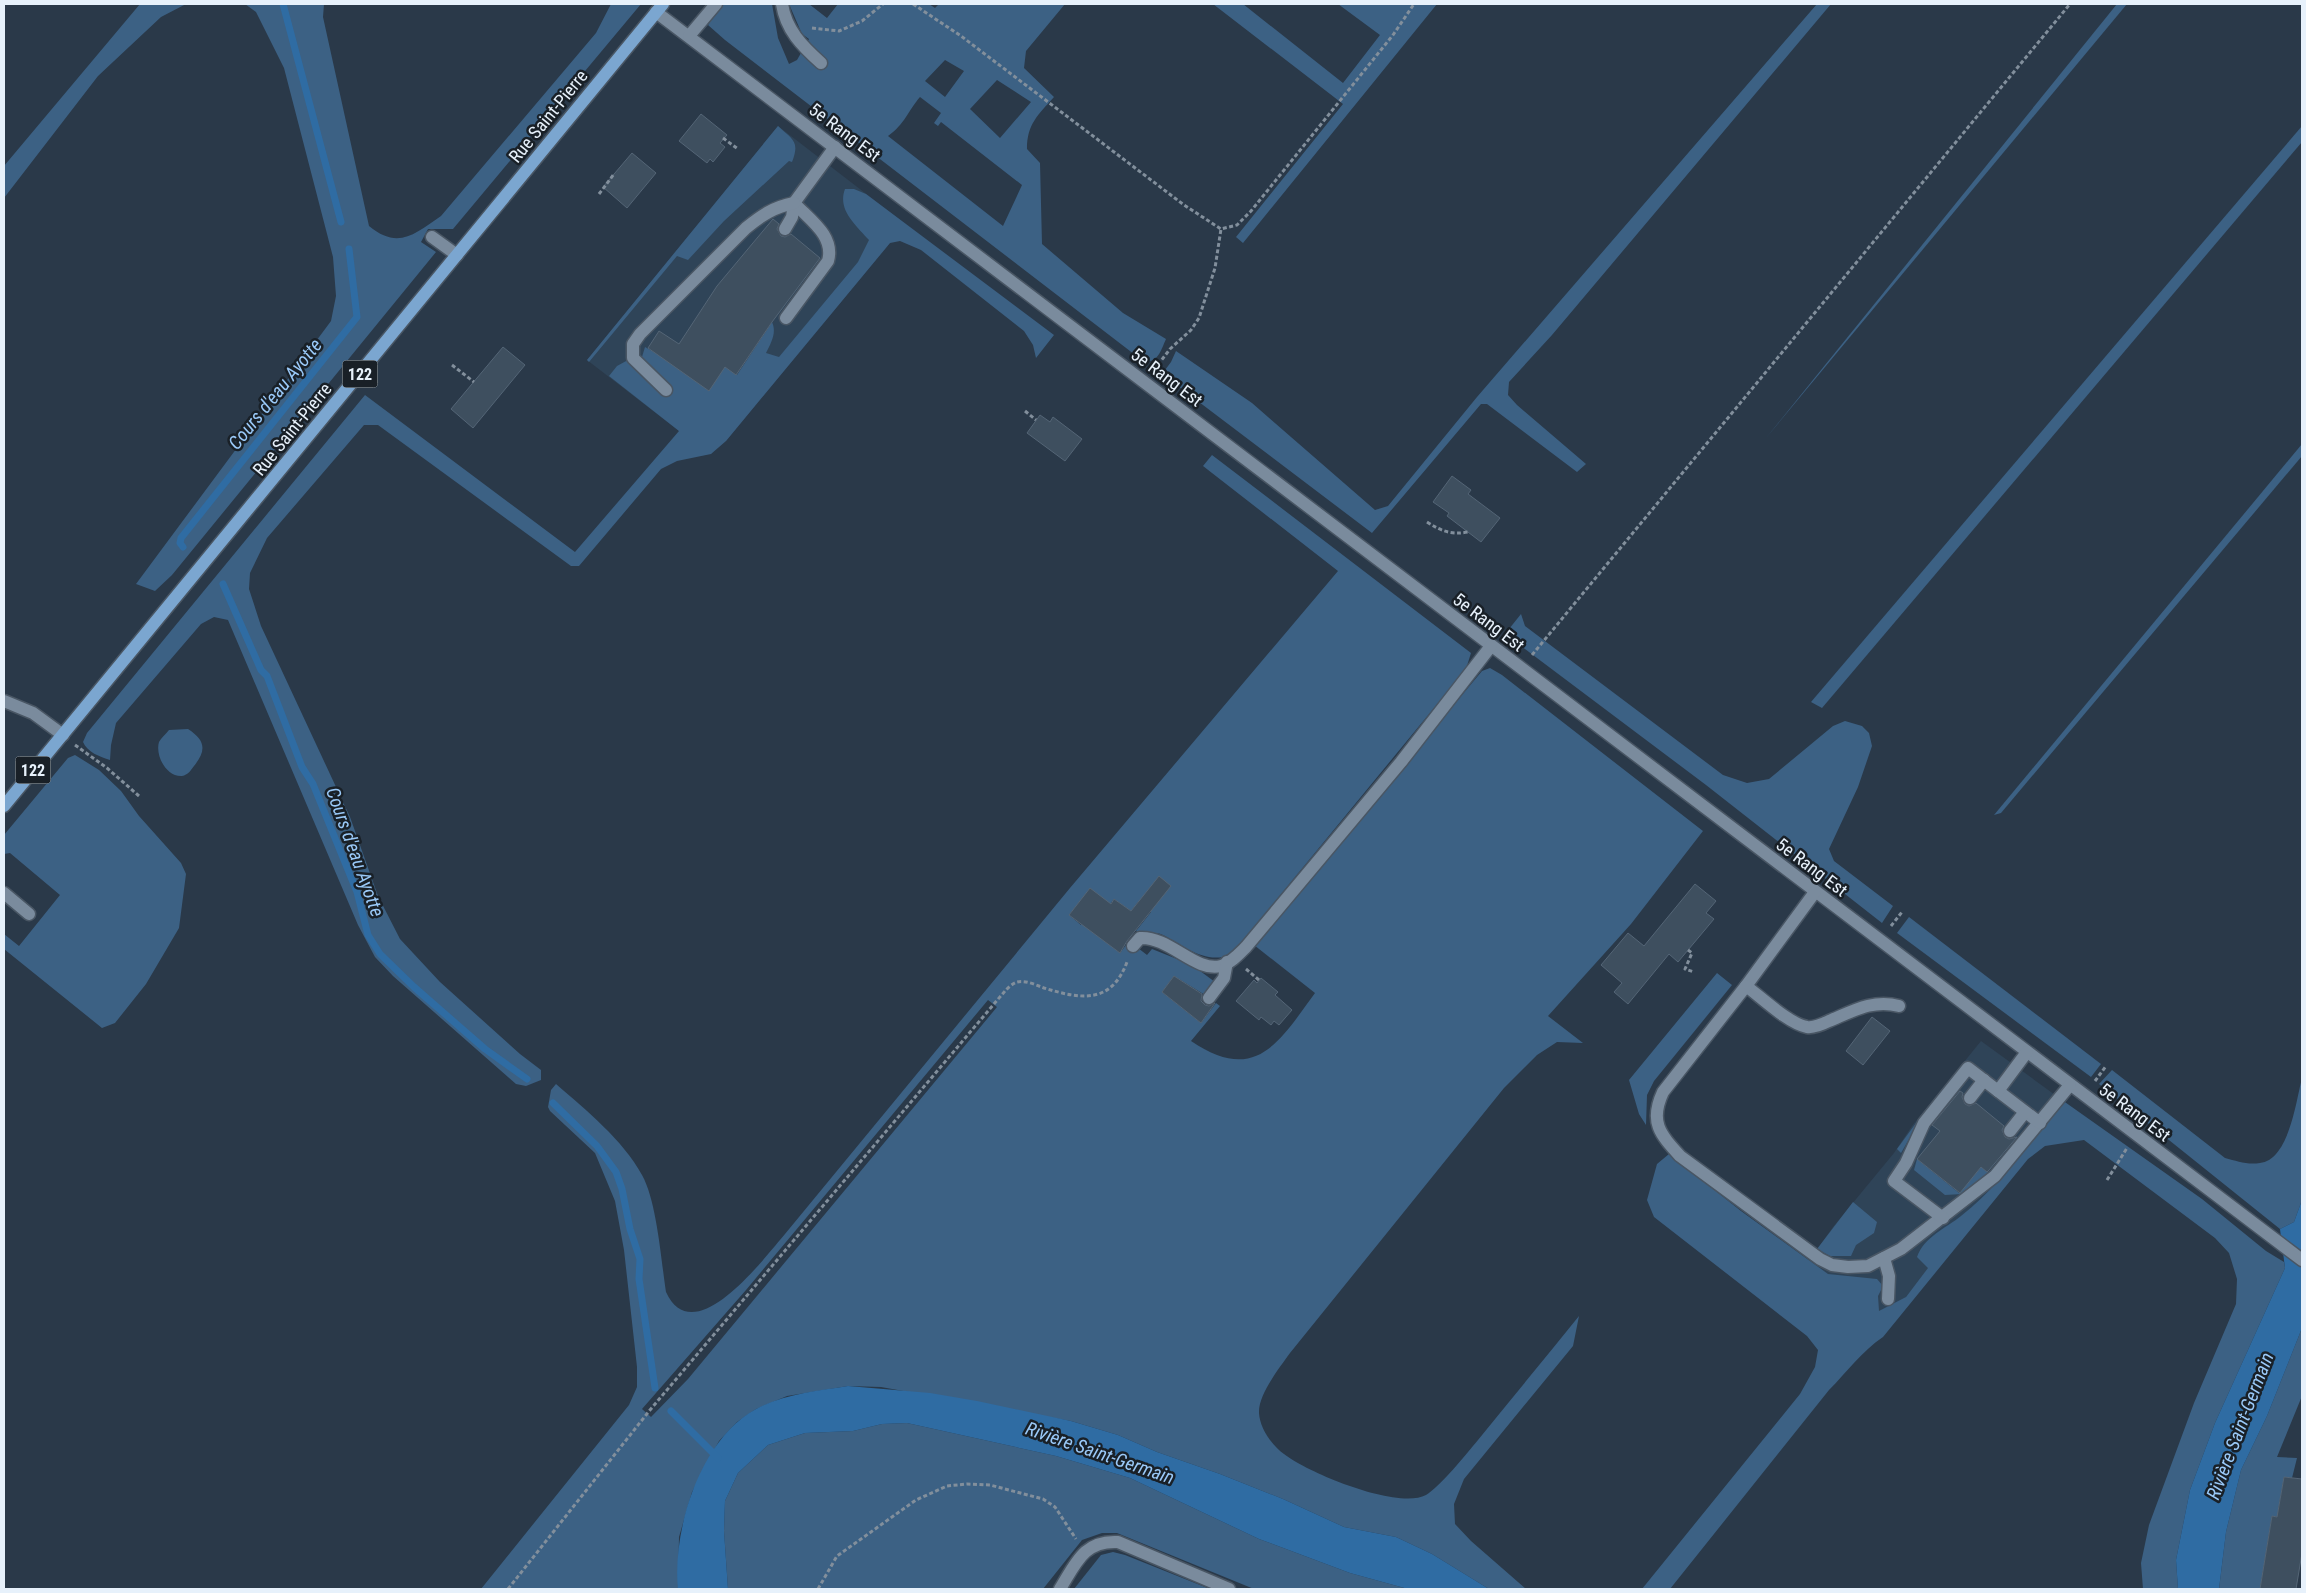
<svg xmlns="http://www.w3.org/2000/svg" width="2306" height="1593" font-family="'Roboto Condensed',sans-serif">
	<rect width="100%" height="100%" fill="#2a3949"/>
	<g fill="#2f4458">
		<polygon points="778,126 904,223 890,243 726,441 679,431 587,360"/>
		<polygon points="1981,1041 2062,1100 1906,1297 1871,1335 1798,1276 1833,1227 1894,1153 1912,1126"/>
	</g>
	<g fill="#3c6184" fill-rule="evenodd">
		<polygon points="140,4 186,4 161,17 98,76 4,198 4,166"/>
		<path d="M245,4H324L323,17L369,226C398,250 415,234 441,216L596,33L611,4H641L453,229H428L421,242L436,252L172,575L155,591L136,584L331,321L336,296L333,257L284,68L256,12Z"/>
		<path d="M722,4H772L778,38L789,64L797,60L809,39L802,34L789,4H809L827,18L838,4H929L935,8L939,4H1065L1026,51L1024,68L1054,97C1038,115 1027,124 1027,149L1040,163L1042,244L1123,313L1166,339C1161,350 1158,364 1143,361L725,40L708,25ZM945,60L964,71L945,97L925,81ZM997,80L1031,102L1000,138L970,109ZM920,97L941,113L934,123L938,126L941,122L1022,185L1003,226L888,136C905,124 908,111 920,97Z"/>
		<polygon points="1213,4 1243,4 1343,83 1380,35 1338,4 1437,4 1243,243 1236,237 1343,104"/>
		<polygon points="1817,4 1831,4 1552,335 1509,382 1508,395 1517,405 1586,464 1577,472 1487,404 1481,404 1372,533 1162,374 1171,362 1176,351 1252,403 1375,510 1388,506 1477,397"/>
		<polygon points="2117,4 2127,4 1766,438"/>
		<path d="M778,126C793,140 800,141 792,162L789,161L724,221L688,260L677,256L589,362L587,360Z"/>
		<polygon points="2302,126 2302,142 1822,708 1811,702"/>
		<path d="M845,189H854L866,194L1054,335L1036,358L1033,345L1024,331L921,250L900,241L890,243L726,441L711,454L677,461L661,469L579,566H571L378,425H364L267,538L250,573L249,589L261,626L350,817L378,896L400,939L440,982L520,1054L541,1070V1080L526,1086L516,1084L393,976L375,957L358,925L228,620L214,617L201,624L116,723L111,745L110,760C100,757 87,752 83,742L87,733L365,395L575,552L679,431L609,376L617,366L628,360L667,397L671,391L646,366L642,357L645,347L668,360L725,367L737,375L772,322C777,333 771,343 766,353L779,357L858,262L869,240C856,225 837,210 845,189Z"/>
		<polygon points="2302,444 2302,456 2001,813 1994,815"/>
		<path d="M1212,455L1471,653L1466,669L1231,955C1204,964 1186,947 1163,935C1155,931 1145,935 1136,931L1151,912L1138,902L1131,911L1114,899L1090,930L1120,953L1129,941L1147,955L1152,949L1192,965L1215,982L1205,995L1174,976L1162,992L1201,1023L1216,1003L1220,1006L1191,1041C1256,1085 1279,1042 1315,993L1254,945L1482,671L1490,668L1502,675L1703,831L1631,924L1548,1016L1583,1043L1557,1042L1537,1055L1504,1088L1290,1353C1280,1367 1258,1395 1259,1413C1260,1429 1272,1445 1284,1454C1308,1473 1398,1510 1426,1495C1440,1487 1467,1453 1478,1440C1512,1398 1546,1357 1579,1316L1573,1346L1464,1479L1454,1504L1455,1524L1471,1541L1526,1589H1489L1432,1554L1396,1537L1344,1527L1283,1499L1220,1474L1157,1452L1118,1435L1071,1421L881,1387L848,1386L787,1396L756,1409L737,1422L719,1441L692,1492L679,1537L678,1589H481L629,1405L637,1387V1367L624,1250L615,1201L595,1153L550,1111L548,1107L551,1090L556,1084C586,1110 623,1140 642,1175C657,1202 661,1260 666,1292C694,1353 764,1258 785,1234L1070,888L1338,571L1203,466ZM1090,889L1102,898L1081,925L1069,915ZM988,1000L997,1007L688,1379L651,1417L642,1409L746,1290Z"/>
		<polygon points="1521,614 1525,626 1723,775 1747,783 1769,779 1833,726 1845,721 1862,726 1869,733 1872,746 1858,787 1829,849 1834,861 1893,906 1882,923 1706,785 1505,634"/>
		<path d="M188,729C205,740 207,750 194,766C191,770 188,775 182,776C166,777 155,755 159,742C161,738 166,734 169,730Z"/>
		<polygon points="75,755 99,770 121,791 139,816 181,863 186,874 179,928 146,984 115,1023 102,1028 4,949 4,934 19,946 60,895 10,853 4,854 4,835 68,758"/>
		<polygon points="1909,917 2101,1064 2091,1077 1897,933"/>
		<polygon points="1717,973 1732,985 1654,1081 1647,1095 1646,1125 1639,1114 1629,1080"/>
		<path d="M2112,1070L2225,1158C2237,1161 2247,1165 2260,1163C2289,1160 2296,1101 2302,1078V1200L2294,1222L2280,1229L2099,1084Z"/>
		<path d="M2062,1100L2202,1199L2266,1251L2284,1262L2285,1268L2215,1423L2190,1490L2176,1560L2178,1589H2143L2141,1563L2149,1525L2194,1403L2236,1304L2237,1279L2229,1253L2215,1238L2084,1140L2045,1146L2028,1159L1883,1337C1862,1351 1847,1372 1829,1390L1670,1589H1642L1800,1394L1815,1367L1818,1350L1807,1336L1654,1217L1647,1200L1657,1164L1669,1154L1741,1211L1828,1274L1877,1279L1883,1286L1878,1296L1879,1311L1906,1297L1928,1268L1917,1257C1924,1237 1946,1228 1961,1216C2001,1185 2031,1139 2062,1100Z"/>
		<polygon points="1927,1108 1901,1153 1897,1149"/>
		<polygon points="1917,1159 1959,1193 1981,1167 1990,1174 1962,1194 1945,1195 1914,1170"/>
		<polygon points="1853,1202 1877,1222 1874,1233 1856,1245 1851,1256 1830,1256 1817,1249"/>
		<polygon points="2302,1328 2302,1396 2277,1457 2297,1458 2292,1478 2284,1477 2278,1511 2302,1515 2302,1521 2272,1516 2260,1589 2219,1589 2226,1532 2241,1470 2267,1416"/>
		<polygon points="907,1423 1056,1456 1130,1478 1259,1539 1350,1573 1408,1589 1254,1589 1117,1533 1102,1533 1082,1540 1043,1589 728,1589 724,1531 725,1501 738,1473 768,1445 805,1433 853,1431 882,1424"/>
		<polygon points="1113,1552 1125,1555 1210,1589 1074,1589 1101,1555"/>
	</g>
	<g fill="#2f6ca3">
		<polygon points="2302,1200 2302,1328 2267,1416 2241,1470 2226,1532 2219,1589 2178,1589 2176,1560 2190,1490 2215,1423 2285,1268 2280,1229 2294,1222"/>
		<path d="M848,1386L930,1393L977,1401L1071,1421L1118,1435L1157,1452L1220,1474L1283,1499L1344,1527L1396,1537L1432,1554L1489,1589H1408L1350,1573L1259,1539L1130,1478L1056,1456L907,1423L882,1424L853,1431L805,1433L768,1445L738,1473L725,1501L724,1531L728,1589H678C672,1530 700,1439 756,1409C784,1394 817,1391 848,1386Z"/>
	</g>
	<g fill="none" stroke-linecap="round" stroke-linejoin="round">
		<g stroke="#2f6ca3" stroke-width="7">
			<polyline points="283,4 341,222"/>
			<polyline points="183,547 180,543 181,538 357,317 349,249"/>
			<polyline points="223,584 261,670 267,676 302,767 313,784 357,892 368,935 380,954 414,987 485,1049 527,1079"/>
			<polyline points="553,1103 597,1146 616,1172 622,1189 630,1229 640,1259 639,1279 655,1388"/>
			<polyline points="671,1411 718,1458"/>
		</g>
	</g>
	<g fill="#3e4f5f" stroke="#546576">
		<polygon points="701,114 727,135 720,143 725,147 713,162 710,159 707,163 679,141"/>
		<polygon points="632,153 656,173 627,208 603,187"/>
		<polygon points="773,219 779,224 777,229 781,236 785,237 791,234 820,258 772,322 736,375 725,367 709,391 648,348 659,331 679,344 717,286"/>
		<polygon points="503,347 525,365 473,428 451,409"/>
		<polygon points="1040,415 1050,422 1053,417 1082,439 1065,461 1027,433"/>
		<polygon points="1452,476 1471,490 1468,494 1500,518 1481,542 1447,516 1449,513 1433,502"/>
		<polygon points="1159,876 1171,886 1127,941 1120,953 1069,915 1090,888 1111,904 1114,899 1131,911"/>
		<polygon points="1695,884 1716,901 1706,913 1714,919 1678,962 1669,954 1628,1004 1614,992 1622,983 1601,965 1628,933 1644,946"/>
		<polygon points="1174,976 1202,994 1201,1001 1205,1005 1209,1006 1215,1003 1201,1023 1162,992"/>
		<polygon points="1261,978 1278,992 1275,995 1292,1010 1279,1025 1274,1021 1271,1025 1261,1017 1259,1020 1236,1001 1254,980 1257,983"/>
		<polygon points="1872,1017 1890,1031 1863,1065 1846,1051"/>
		<polygon points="1960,1091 1963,1093 1962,1097 1965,1104 1969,1106 1976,1103 2004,1126 2002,1130 2005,1137 2009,1139 2017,1137 1989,1170 1987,1172 1981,1167 1960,1193 1917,1159 1940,1131 1932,1125"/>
		<polygon points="2284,1477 2302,1479 2302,1553 2296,1589 2260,1589 2272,1516 2277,1517"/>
	</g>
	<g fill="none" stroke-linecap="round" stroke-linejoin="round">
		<g stroke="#495664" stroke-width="15">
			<g id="minor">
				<path d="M782,4C786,30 802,46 821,63"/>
				<polyline points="656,12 2302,1260"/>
				<polyline points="689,36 716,4"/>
				<polyline points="785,229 792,217 794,203 835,147"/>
				<polyline points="432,237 457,255"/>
				<path d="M786,318L828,261C835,236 810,220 794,203"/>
				<path d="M666,390L633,358V344L640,334L746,228C762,215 774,207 794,203"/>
				<polyline points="4,701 33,713 63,735"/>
				<path d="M1815,892L1746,986C1761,997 1789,1024 1807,1027C1814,1028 1823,1024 1829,1021C1853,1011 1873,999 1899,1006"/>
				<polyline points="4,893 29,914"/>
				<path d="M1133,946L1140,938C1169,936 1196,973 1221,966C1231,963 1239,954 1246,947L1401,762L1491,646"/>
				<path d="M1746,986L1663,1092C1649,1122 1660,1134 1680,1156L1820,1259L1832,1265L1848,1267L1868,1266L1901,1249L1995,1176L2070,1085"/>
				<polyline points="1209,998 1224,978 1227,962"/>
				<polyline points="1998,1091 2040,1123"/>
				<polyline points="1970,1098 1984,1080"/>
				<polyline points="2010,1131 2025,1112"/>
				<polyline points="1943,1218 1894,1181 1906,1163 1924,1123 1968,1068 1998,1091 2027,1052"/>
				<polyline points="1884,1258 1889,1276 1888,1299"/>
				<path d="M1060,1589C1076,1563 1084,1540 1118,1542L1229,1589"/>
			</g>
		</g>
		<g stroke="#495664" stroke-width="15">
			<polyline id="major" points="4,806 663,4"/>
		</g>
		<g stroke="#828f9c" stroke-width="3" stroke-dasharray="4 2.5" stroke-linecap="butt">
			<polyline points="913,4 961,36 1184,205 1221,229 1237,225 1251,211 1393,35 1414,4"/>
			<polyline points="812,28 839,31 862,21 883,4"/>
			<polyline points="723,138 738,149"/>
			<polyline points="599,194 614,174"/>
			<polyline points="452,365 474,382"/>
			<polyline points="1154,370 1170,349 1191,330 1199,318 1215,268 1221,229"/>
			<polyline points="1025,411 1036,420"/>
			<path d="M1427,522C1441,531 1451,535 1468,532"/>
			<polyline points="1532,655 2070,4"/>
			<polyline points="75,745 107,768 139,796"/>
			<polyline points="1891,926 1902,912"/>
			<polyline points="1688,950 1692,953 1685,969 1694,972"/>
			<polyline points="1246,969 1259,980"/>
			<polyline points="2095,1081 2106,1066"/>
			<polyline points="2107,1180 2127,1148"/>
			<path d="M508,1589L650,1410L1005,991C1008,988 1013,983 1017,982C1026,980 1036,985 1044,988C1080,999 1111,1005 1127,962"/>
			<polyline points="818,1589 837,1556 916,1500 947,1486 967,1484 990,1485 1043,1499 1055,1507 1076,1539"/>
		</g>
		<use href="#minor" stroke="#7a8b9d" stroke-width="12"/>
		<use href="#major" stroke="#7ba6d0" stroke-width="12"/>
	</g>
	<g text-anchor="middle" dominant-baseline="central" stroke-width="5" stroke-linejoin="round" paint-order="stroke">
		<g fill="#192027" stroke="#a9b2bb" stroke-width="1">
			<rect x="342.5" y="360.5" width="35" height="27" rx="4"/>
			<rect x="15.5" y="756.5" width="35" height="27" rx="4"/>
		</g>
		<g font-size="16" font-weight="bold" fill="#e7f1fb">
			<text x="360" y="374">122</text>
			<text x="33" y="770">122</text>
		</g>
		<g font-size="18" fill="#e7f1fb" stroke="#192027">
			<text transform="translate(548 116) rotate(-51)">Rue Saint-Pierre</text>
			<text transform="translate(845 132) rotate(37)">5e Rang Est</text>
			<text transform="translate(1167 377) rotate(37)">5e Rang Est</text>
			<text transform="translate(292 429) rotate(-51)">Rue Saint-Pierre</text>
			<text transform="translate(1489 622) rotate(37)">5e Rang Est</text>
			<text transform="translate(1812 867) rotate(37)">5e Rang Est</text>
			<text transform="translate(2135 1112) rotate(37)">5e Rang Est</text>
		</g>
		<g font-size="19" font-style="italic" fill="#9ac9f8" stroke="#192027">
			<text transform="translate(275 394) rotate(-51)">Cours d'eau Ayotte</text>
			<text transform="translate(355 852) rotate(70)">Cours d'eau Ayotte</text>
			<text transform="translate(2240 1426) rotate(-69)">Rivière Saint-Germain</text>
			<text transform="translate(1100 1453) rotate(19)">Rivière Saint-Germain</text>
		</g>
	</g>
	<rect width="2306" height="1593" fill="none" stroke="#e7f1fb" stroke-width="10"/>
</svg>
